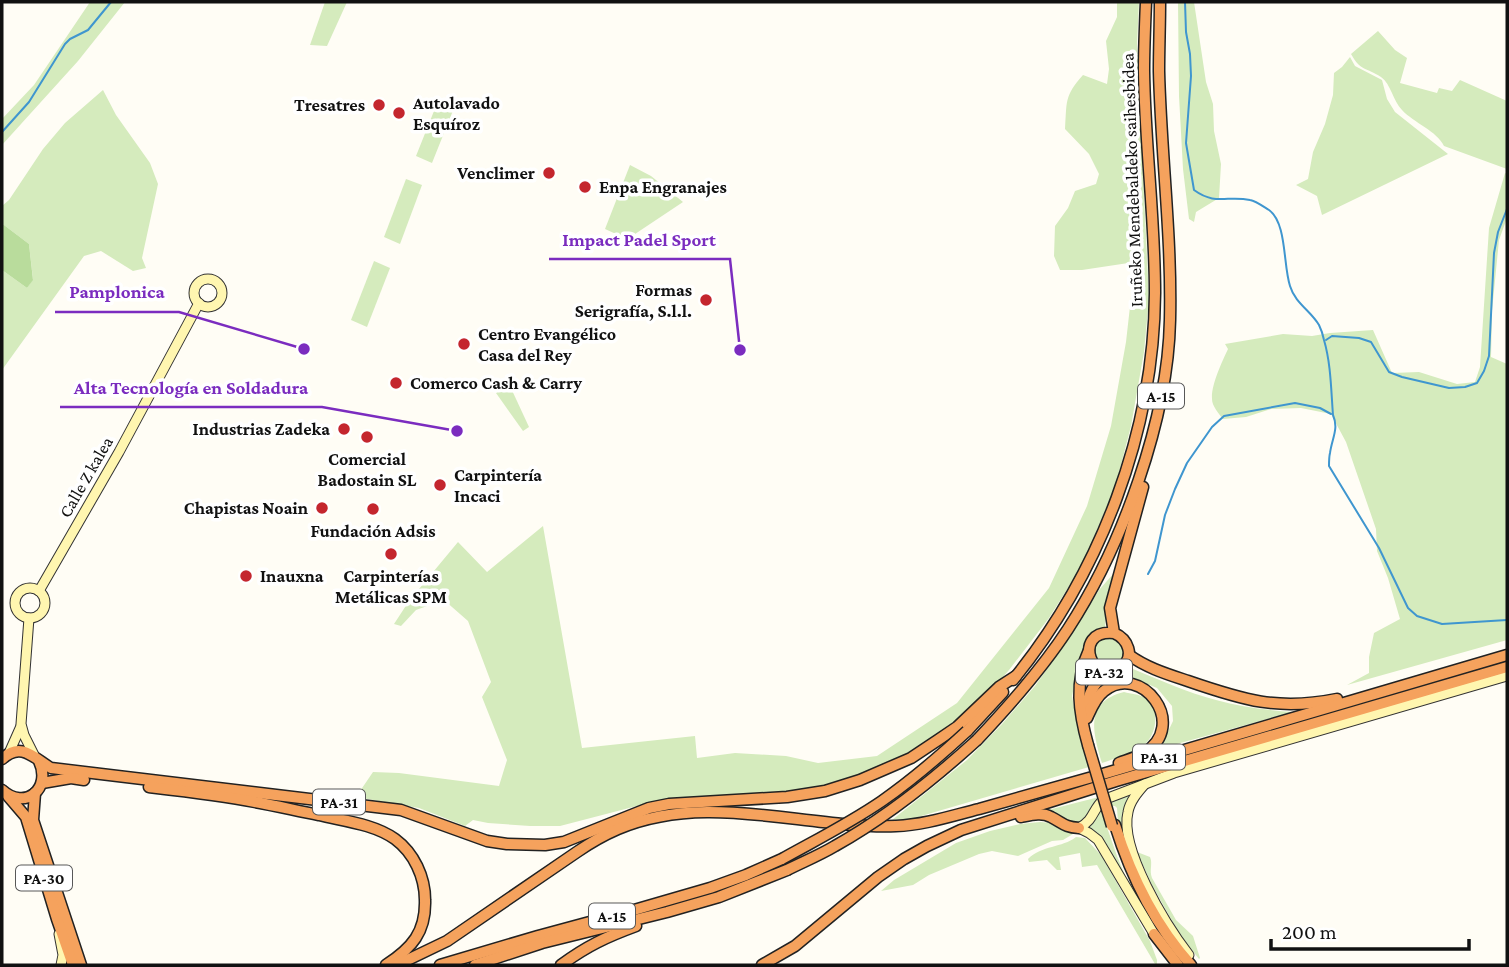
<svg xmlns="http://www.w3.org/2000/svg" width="1509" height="967" font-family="'Crimson Pro',serif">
	<rect width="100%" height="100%" fill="#fffdf5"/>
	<g fill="#d5ebbd">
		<polygon points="90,2 125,2 78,61 2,145 2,119 34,85"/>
		<polygon points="325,2 347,2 327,46 310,45"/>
		<path d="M1117,2H1139L1137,44L1149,299L1144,352L1131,426L1116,484L1083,564L1049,618L1009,670L980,703L939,735L900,758L850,779L792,793L744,796L691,797L656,801L560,826H530L488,823L473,820L465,826L419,808L356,797L373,772L399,773L499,786L507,760L482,697L491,682L468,621L444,600L416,610L401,626L394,624L409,601L458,542L487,572L543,526L582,748L695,736L697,758L735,753L786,756L818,763L877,756L957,703L1049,588L1087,506L1111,426L1126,342L1135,262L1082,270H1060L1054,256L1055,226L1068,208L1075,191L1096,184L1099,174L1089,154L1065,129C1067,102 1064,96 1083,75L1107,84L1109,69L1106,41L1117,17Z"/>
		<polygon points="1178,2 1194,2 1206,82 1213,104 1214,131 1221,164 1219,198 1196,212 1194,222 1189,219 1183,169 1179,96"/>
		<path d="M1378,31L1395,50L1407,58L1400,83L1437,93L1439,88L1452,91L1460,80L1507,101V169L1444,146C1437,131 1414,123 1402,110C1393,101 1391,84 1381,77C1366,67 1361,72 1351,54Z"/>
		<polygon points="1350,57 1355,66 1382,80 1387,99 1395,112 1448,154 1322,215 1317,196 1296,185 1308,179 1313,152 1325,124 1333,95 1334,73 1342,67"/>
		<polygon points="103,90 116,115 150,163 158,184 142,258 146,268 133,271 101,251 84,256 2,370 2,270 27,288 33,279 29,244 4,225 2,225 2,206 9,200 43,149 65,123"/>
		<polygon points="438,101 454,108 432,163 416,156"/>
		<polygon points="630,165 651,176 683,202 623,242 616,234 605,229"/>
		<path d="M1505,173L1507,174V218L1499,240L1492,311L1491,357L1507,364V640L1347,685L1369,673V657L1374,633L1400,619L1388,578L1377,551L1376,529L1346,442L1331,414L1301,408L1271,409L1246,417L1223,419C1219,414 1212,406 1212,399C1211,385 1222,362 1228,349L1225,344L1283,334L1312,336L1330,333L1373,330L1392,373L1419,372L1457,384L1475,382L1480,367L1489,228Z"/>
		<polygon points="406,179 422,185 400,244 384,237"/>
		<polygon points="374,261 390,268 367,327 351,320"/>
		<polygon points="510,386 529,427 523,431 496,393"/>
		<polygon points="1114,573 1107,601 1105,628 1092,636 1082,650 1072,696 1078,730 1089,767 911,819 892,820 967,760 1002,724 1035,686 1069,638 1099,590"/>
		<circle cx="1109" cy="653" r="15"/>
		<path d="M1133,669C1160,680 1188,693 1216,700C1241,707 1267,710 1293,712L1155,750L1164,740L1173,721L1172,706L1157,688L1130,677Z"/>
		<path d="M1124,692C1131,694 1139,694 1145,698C1161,709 1157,735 1143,746C1132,754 1116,758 1102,763C1093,732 1084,702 1124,692Z"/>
		<path d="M1131,794C1118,815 1123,831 1129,853L1118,822L1117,808L1115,806L1107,807L1102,813L1117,856L1129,885L1085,828L1101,804Z"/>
		<path d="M1099,797C1094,804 1091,816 1084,821C1073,829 1057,815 1048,810Z"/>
		<polygon points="1040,822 1053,823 1073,834 1063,840 1052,841 1018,856 992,851 979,854 929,875 913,885 881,891 894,880 956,843 990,831 1020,824"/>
		<path d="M1076,837L1085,838L1101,855L1150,941L1157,960V965H1154L1155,964L1097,865L1082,867L1080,853L1059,857L1061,870H1057L1047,860L1029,862L1028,859C1042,845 1062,848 1076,837Z"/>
		<path d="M1137,852L1150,857C1153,864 1149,870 1152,878L1176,920L1193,936L1200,958L1199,959L1180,935L1152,885Z"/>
	</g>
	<polygon fill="#b9dc9c" points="2,225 4,225 29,244 33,280 27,288 2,270"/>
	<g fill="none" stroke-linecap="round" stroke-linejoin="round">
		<g stroke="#3f96cf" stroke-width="2">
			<path d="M1185,2L1186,32L1190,54L1191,76L1186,143L1194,190C1216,206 1227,195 1250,200C1256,201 1264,207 1269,210C1287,223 1283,265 1290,286C1295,303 1311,311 1319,325C1321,329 1323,335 1324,340C1331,364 1331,390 1333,415C1339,429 1332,438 1330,453C1329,457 1329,461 1329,466L1379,548L1408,608L1417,616L1442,624L1507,620"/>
			<polyline points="2,132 29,102 65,44 70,39 88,30 111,2"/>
			<polyline points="1326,340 1332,336 1359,338 1371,342 1389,372 1402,377 1449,388 1465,387 1477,383 1484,371 1489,356 1494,253 1498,232 1507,209"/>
			<polyline points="1148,574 1155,561 1165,515 1175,489 1187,463 1212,427 1224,416 1295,403 1320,408 1331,414"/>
		</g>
		<g stroke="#333" stroke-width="11">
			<g id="secondary">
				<circle cx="208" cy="293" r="14"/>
				<circle cx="30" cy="603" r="15"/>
				<polyline points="39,591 119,452 199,303"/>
				<polyline points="29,618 21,724 24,735 34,755"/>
				<polyline points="9,753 21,726"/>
				<path d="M1145,784C1138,792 1130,801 1128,812C1119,849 1166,925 1189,955"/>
				<path d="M1079,828C1095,819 1092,810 1103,800L1174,773L1507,676"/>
				<polyline points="1079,828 1089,833 1098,840 1154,934"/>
				<polyline points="59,934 63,955 61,965"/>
			</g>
		</g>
		<g stroke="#222" stroke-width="13">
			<g id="highway">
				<path d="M1114,633C1069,629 1094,692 1122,667C1135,656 1128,639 1114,633L1110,608L1143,487"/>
				<path d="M1129,655C1147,668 1167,674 1188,681C1243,700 1278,711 1337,699"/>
				<path d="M1013,680C1101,572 1154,432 1155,293C1155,219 1145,145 1144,71C1144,48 1145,25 1146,2"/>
				<path d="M1086,711C1088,694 1093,684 1107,672"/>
				<path d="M1087,718C1091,709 1095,698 1104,691C1141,661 1190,725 1144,753C1137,757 1127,760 1119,763"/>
				<polyline points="967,731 1003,692"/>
				<path d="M977,740C1010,705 1042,669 1068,629C1122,546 1168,420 1170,320C1172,237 1161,154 1159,71C1159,48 1160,25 1160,2"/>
				<path d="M1088,745C1079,713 1074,682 1089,650"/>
				<path d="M2,759C21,741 34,758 51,768L401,810L487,841L507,844L545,845L564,842L649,808L669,804L787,797L825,791L860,780L911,758L938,740L957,727L999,687L1016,676"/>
				<polyline points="42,783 71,778 84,780"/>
				<path d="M149,787C184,791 220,795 255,802C277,806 298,811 319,815C344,821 374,824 395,839C414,853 425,877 425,900C426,932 412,948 386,965"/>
				<path d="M2,790C25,811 52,789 39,761"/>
				<polyline points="35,793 33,820 81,965"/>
				<polyline points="8,796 26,817 57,919 73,965"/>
				<path d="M1021,817C1031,815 1042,812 1051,817C1063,823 1064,827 1079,828"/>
				<path d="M1115,825C1131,876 1155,925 1191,965"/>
				<polyline points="1154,934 1178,965"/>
				<path d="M397,965L447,941L577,852C590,843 604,835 618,829C708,791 803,829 896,826C924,825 951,816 979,809C1018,798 1057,787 1096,776C1233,736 1370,695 1507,655"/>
				<polyline points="440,965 538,936 634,910 710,888 746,875 782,859"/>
				<polyline points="475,965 542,943 667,912 719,897 787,870"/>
				<path d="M561,965C587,946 606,937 636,926"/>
				<polyline points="762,965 795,946 878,877 904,859 927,846 961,830 1116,781 1507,667"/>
			</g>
		</g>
		<use href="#secondary" stroke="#fff6b0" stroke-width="9"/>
		<use href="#highway" stroke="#f5a25d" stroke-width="10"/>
		<g stroke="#222" stroke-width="13" stroke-linecap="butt">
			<g id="highway-bridge">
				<polyline points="1088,745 1112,826"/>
				<path d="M782,859C816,840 850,823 882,801C912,780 940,756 967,731"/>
				<path d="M787,870C803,862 820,855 835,846C887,817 933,780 977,740"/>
			</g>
		</g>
		<use href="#highway-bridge" stroke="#f5a25d" stroke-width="10"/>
	</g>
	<g fill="#c4262e" stroke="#fff" stroke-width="2.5">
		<circle cx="379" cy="105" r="7"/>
		<circle cx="399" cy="113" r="7"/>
		<circle cx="549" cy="173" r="7"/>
		<circle cx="585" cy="187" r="7"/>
		<circle cx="706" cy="300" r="7"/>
		<circle cx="464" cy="344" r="7"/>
		<circle cx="396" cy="383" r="7"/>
		<circle cx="344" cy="429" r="7"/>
		<circle cx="367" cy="437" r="7"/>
		<circle cx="440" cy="485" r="7"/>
		<circle cx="322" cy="508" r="7"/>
		<circle cx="373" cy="509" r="7"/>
		<circle cx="391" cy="554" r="7"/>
		<circle cx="246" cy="576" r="7"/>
	</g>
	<g text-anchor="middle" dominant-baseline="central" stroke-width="7" stroke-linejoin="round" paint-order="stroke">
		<g fill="#fff" stroke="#585858" stroke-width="2">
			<rect x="1138" y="383.5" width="46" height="25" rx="5"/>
			<rect x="1076" y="659.5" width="56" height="25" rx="5"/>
			<rect x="1133" y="744.5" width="52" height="25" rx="5"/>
			<rect x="313" y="789.5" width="52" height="25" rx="5"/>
			<rect x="16" y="865.5" width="56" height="25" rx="5"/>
			<rect x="589" y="903.5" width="46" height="25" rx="5"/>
		</g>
		<g font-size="16" font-weight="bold" fill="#111">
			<text x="1161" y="396">A-15</text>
			<text x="1104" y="672">PA-32</text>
			<text x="1159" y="757">PA-31</text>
			<text x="339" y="802">PA-31</text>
			<text x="44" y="878">PA-30</text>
			<text x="612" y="916">A-15</text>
		</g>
		<g font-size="18" font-weight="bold" fill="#111" stroke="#fff" text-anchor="start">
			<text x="413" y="103">Autolavado<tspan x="413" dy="21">Esquíroz</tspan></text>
			<text x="365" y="105" text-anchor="end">Tresatres</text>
			<text x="535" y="173" text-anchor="end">Venclimer</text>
			<text x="599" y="187">Enpa Engranajes</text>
			<text x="692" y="290" text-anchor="end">Formas<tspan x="692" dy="21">Serigrafía, S.l.l.</tspan></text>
			<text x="478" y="334">Centro Evangélico<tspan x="478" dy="21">Casa del Rey</tspan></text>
			<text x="410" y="383">Comerco Cash &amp; Carry</text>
			<text x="330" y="429" text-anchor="end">Industrias Zadeka</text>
			<text x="367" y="459" text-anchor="middle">Comercial<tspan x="367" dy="21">Badostain SL</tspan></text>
			<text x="454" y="475">Carpintería<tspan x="454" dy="21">Incaci</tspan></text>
			<text x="308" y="508" text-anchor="end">Chapistas Noain</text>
			<text x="373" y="531" text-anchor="middle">Fundación Adsis</text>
			<text x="260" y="576">Inauxna</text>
			<text x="391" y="576" text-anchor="middle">Carpinterías<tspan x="391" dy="21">Metálicas SPM</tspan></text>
		</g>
		<g font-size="18" fill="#111" stroke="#fff">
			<text transform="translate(1132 180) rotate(-92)">Iruñeko Mendebaldeko saihesbidea</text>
			<text transform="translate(86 477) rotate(-60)">Calle Z kalea</text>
		</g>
	</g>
	<path fill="none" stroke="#7b2cbf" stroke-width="2.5" d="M740 350L730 259H549M304 349L179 312H55M457 431L322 407H60"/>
	<g fill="#7b2cbf" stroke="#fff" stroke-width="2.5">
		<circle cx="740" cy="350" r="7"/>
		<circle cx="304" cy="349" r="7"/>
		<circle cx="457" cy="431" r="7"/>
	</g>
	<g font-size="19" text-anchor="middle" font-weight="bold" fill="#7b2cbf" stroke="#fff" stroke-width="7" stroke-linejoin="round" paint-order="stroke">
		<text x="639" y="246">Impact Padel Sport</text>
		<text x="117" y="298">Pamplonica</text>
		<text x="191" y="394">Alta Tecnología en Soldadura</text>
	</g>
	<rect width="1509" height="967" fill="none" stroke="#111111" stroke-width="7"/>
	<path d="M1271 939v10h198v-10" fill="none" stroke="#111111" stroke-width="3.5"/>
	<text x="1282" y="939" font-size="21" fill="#111111" stroke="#ffffff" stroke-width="5" paint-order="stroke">200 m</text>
</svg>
